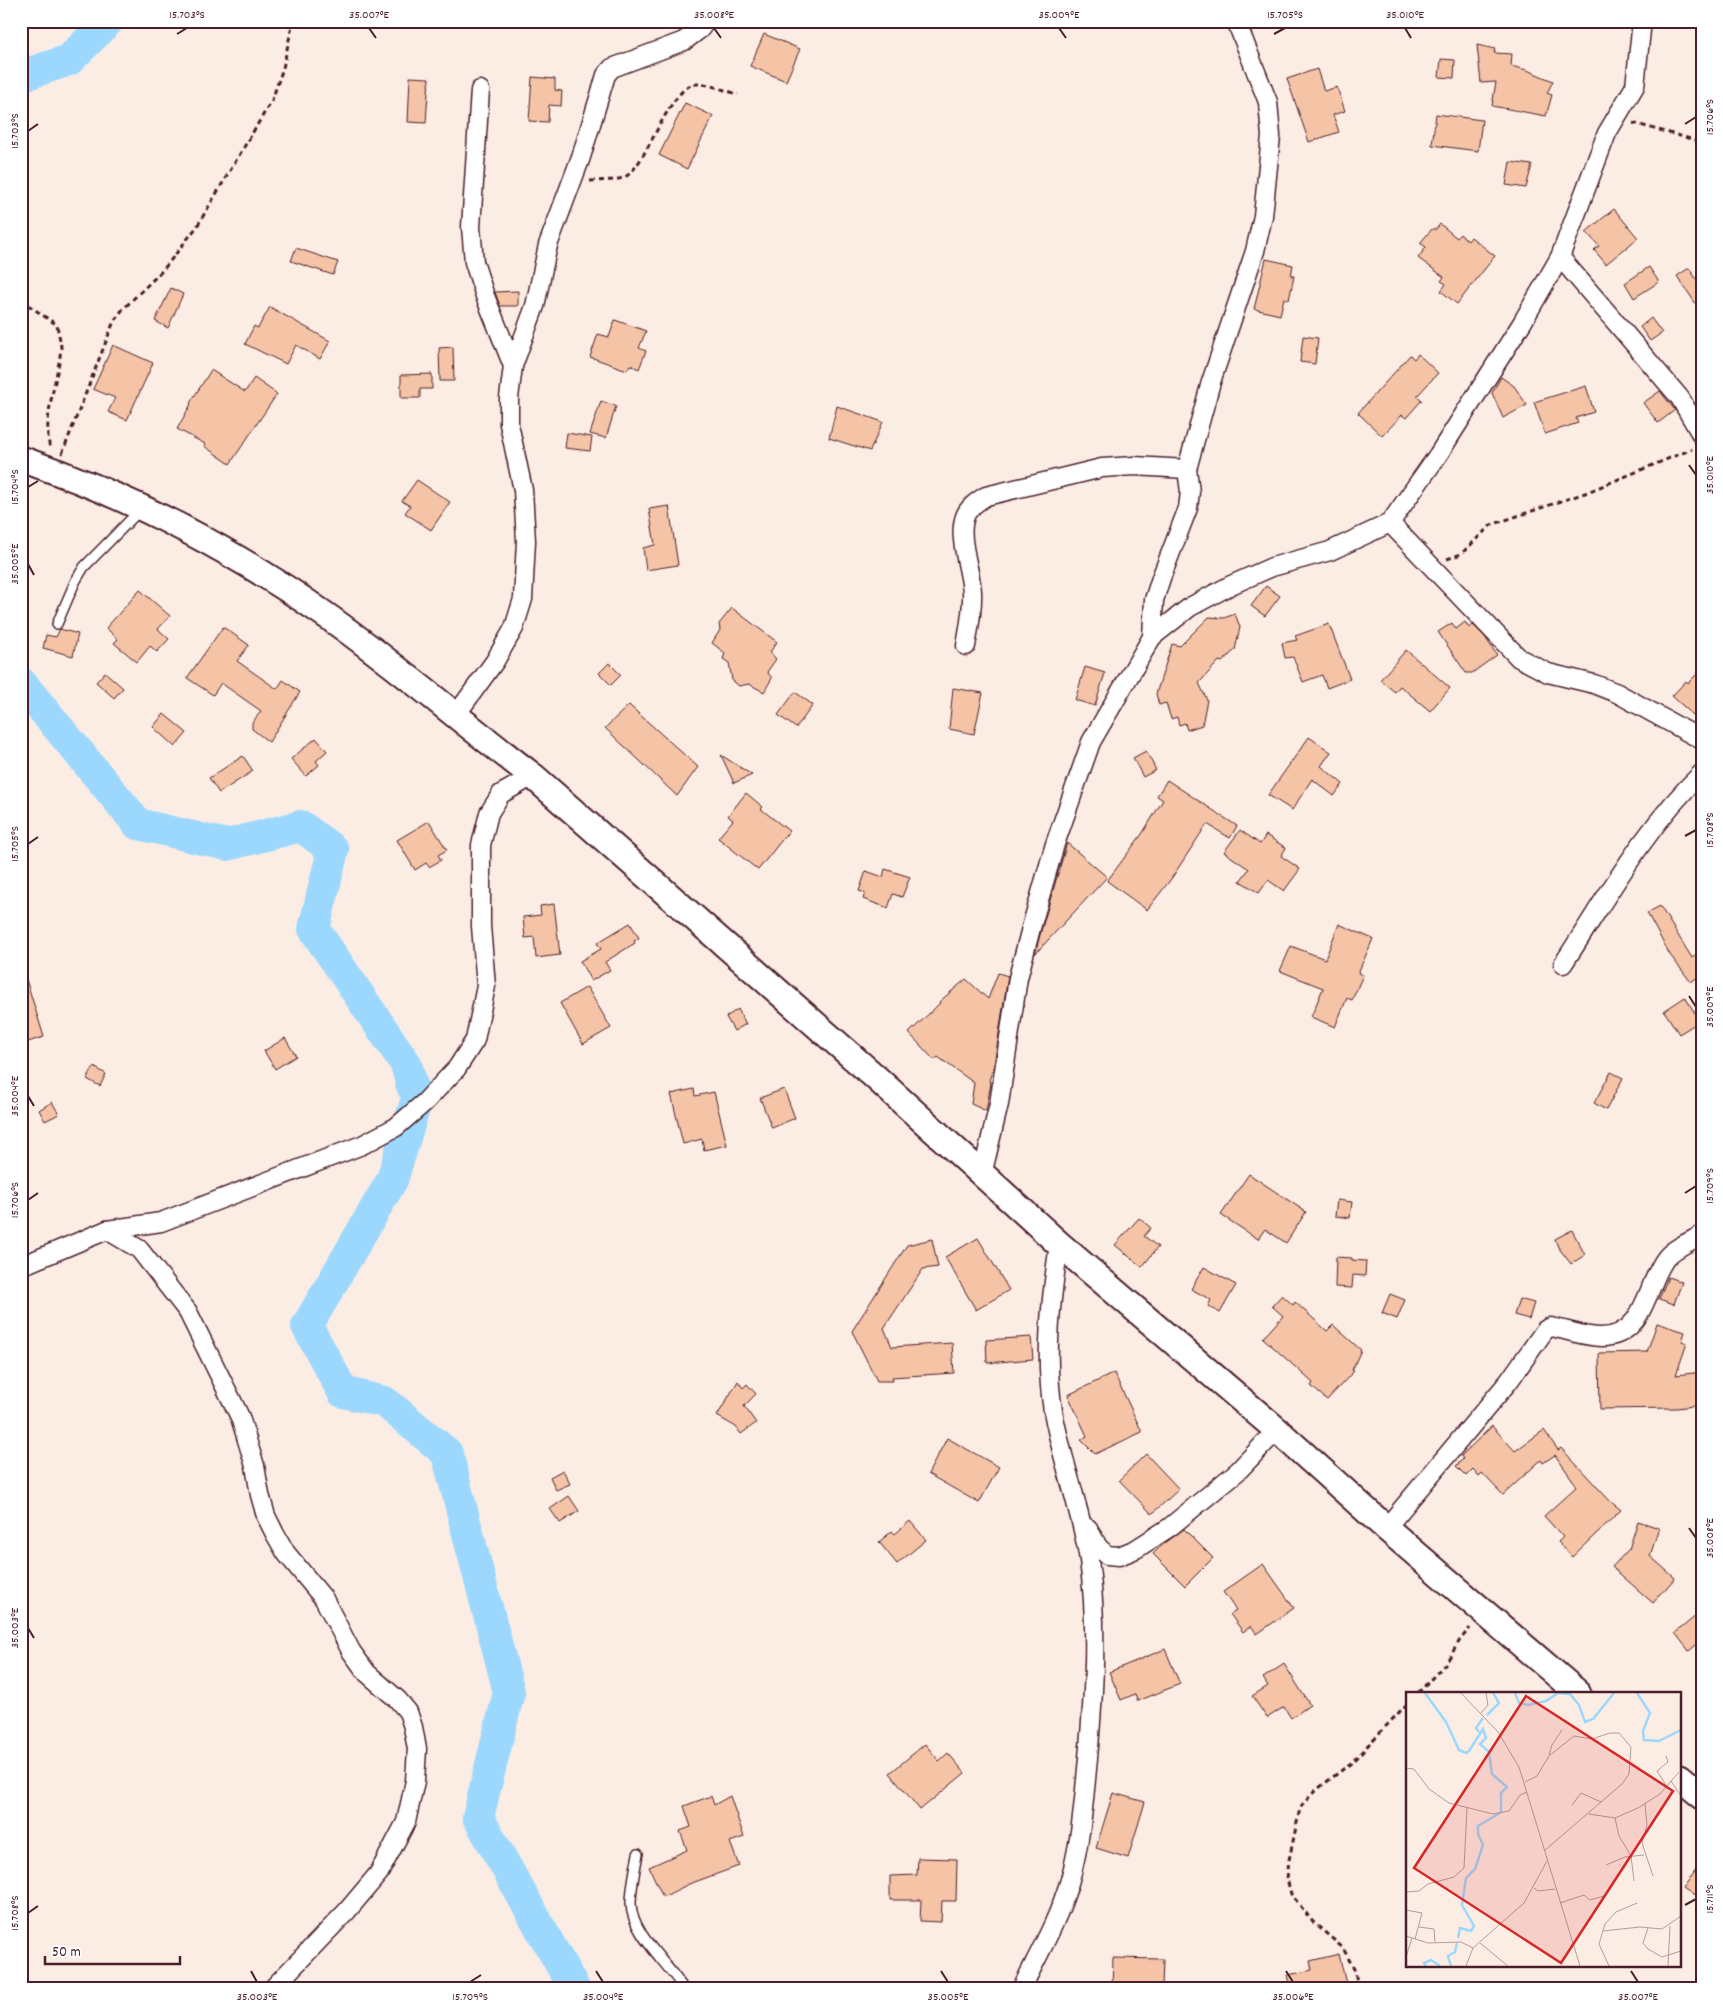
<svg xmlns="http://www.w3.org/2000/svg" width="1723" height="2009" font-family="Dekko,sans-serif">
	<rect width="100%" height="100%" fill="#fcede4"/>
	<filter id="ink" filterUnits="userSpaceOnUse"><feTurbulence type="fractalNoise" baseFrequency=".02" numOctaves="2"/><feDisplacementMap in="SourceGraphic" scale="10" xChannelSelector="R" yChannelSelector="G"/><feConvolveMatrix kernelMatrix="1 2 1 2 8 2 1 2 1" color-interpolation-filters="sRGB"/></filter>
	<g filter="url(#ink)">
		<g fill="none" stroke-linecap="round" stroke-linejoin="round">
			<g stroke="#9cd8fd" stroke-width="32">
				<polyline points="21,76 69,60 108,21"/>
				<polyline points="21,683 138,824 227,845 301,826 333,850 314,929 406,1064 412,1086"/>
				<polyline points="416,1102 392,1180 307,1326 343,1392 385,1402 447,1453 509,1692 478,1817 574,1988"/>
			</g>
		</g>
		<g fill="#f5c3a5" stroke="#4a1f2b">
			<polygon points="764,34 800,49 786,81 750,66"/>
			<polygon points="1477,45 1495,49 1494,53 1512,54 1511,66 1527,70 1553,81 1547,93 1552,95 1546,116 1492,106 1496,82 1481,83"/>
			<polygon points="1441,59 1455,60 1454,78 1439,77"/>
			<polygon points="1317,69 1324,91 1337,87 1345,111 1333,115 1339,132 1309,142 1287,79"/>
			<polygon points="410,77 429,78 426,123 408,122"/>
			<polygon points="532,77 555,79 555,90 562,91 561,106 549,105 548,122 529,121"/>
			<polygon points="685,103 713,116 687,169 659,155"/>
			<polygon points="1436,114 1482,120 1478,151 1432,145"/>
			<polygon points="1510,162 1532,165 1526,188 1506,185"/>
			<polygon points="1614,209 1638,238 1606,264 1594,250 1599,246 1586,232"/>
			<polygon points="1440,224 1457,238 1460,234 1468,241 1471,237 1495,256 1457,304 1441,291 1446,284 1441,281 1444,277 1418,258 1426,247 1420,243 1432,229 1436,229"/>
			<polygon points="296,248 338,262 333,275 291,261"/>
			<polygon points="1266,259 1293,265 1291,276 1294,276 1289,300 1284,298 1280,315 1254,309"/>
			<polygon points="1649,267 1659,282 1634,298 1625,283"/>
			<polygon points="1689,268 1702,288 1702,313 1677,276"/>
			<polygon points="171,288 183,294 168,328 155,321"/>
			<polygon points="518,291 518,306 500,306 495,292"/>
			<polygon points="270,307 330,341 320,359 296,345 286,364 245,344 254,326 258,328"/>
			<polygon points="1651,318 1662,333 1650,341 1640,327"/>
			<polygon points="615,320 646,331 639,348 646,351 639,369 630,365 627,370 590,357 598,334 609,337"/>
			<polygon points="1303,336 1318,338 1315,364 1300,362"/>
			<polygon points="113,345 153,363 127,420 108,412 115,398 93,389"/>
			<polygon points="453,347 454,381 440,381 439,348"/>
			<polygon points="1418,354 1438,373 1417,396 1422,400 1406,418 1402,415 1382,436 1358,413 1410,355 1414,359"/>
			<polygon points="211,370 245,392 254,378 277,394 230,464 204,446 205,444 177,429 191,404 190,403"/>
			<polygon points="432,374 432,389 420,389 420,398 401,398 401,375"/>
			<polygon points="1501,377 1514,386 1527,405 1503,418 1492,393"/>
			<polygon points="1586,386 1594,412 1576,418 1578,423 1545,434 1534,402"/>
			<polygon points="1660,391 1675,410 1658,423 1643,403"/>
			<polygon points="601,401 616,406 606,438 590,434"/>
			<polygon points="837,406 883,422 870,451 829,438"/>
			<polygon points="567,433 592,437 590,451 565,448"/>
			<polygon points="417,480 450,502 431,530 405,513 410,506 402,501"/>
			<polygon points="669,506 678,565 646,570 643,548 655,545 649,509"/>
			<polygon points="1266,586 1280,596 1265,616 1251,606"/>
			<polygon points="140,590 170,616 158,629 169,639 157,652 150,646 137,662 114,643 118,639 106,628"/>
			<polygon points="732,608 777,642 770,652 776,659 767,672 772,678 764,692 749,684 739,686 732,680 729,663 723,659 725,653 712,643 720,630 719,624"/>
			<polygon points="1235,614 1240,627 1235,650 1222,662 1219,661 1199,683 1207,700 1202,725 1187,730 1185,723 1179,725 1177,717 1171,719 1166,703 1159,705 1156,694 1172,644 1180,646 1209,617 1224,618"/>
			<polygon points="1465,622 1469,628 1473,625 1485,637 1497,655 1472,673 1466,673 1438,632 1452,623 1456,629"/>
			<polygon points="1329,624 1350,679 1327,688 1322,675 1303,682 1293,657 1285,658 1282,643 1297,640 1295,636"/>
			<polygon points="223,627 249,645 237,661 277,689 283,680 300,692 269,742 252,729 252,723 261,711 221,683 213,695 187,678"/>
			<polygon points="60,629 78,634 73,656 43,648 46,635 56,637"/>
			<polygon points="1406,650 1450,688 1430,711 1400,686 1395,692 1380,680"/>
			<polygon points="609,663 621,675 611,685 599,673"/>
			<polygon points="1085,667 1105,673 1095,706 1075,700"/>
			<polygon points="1702,669 1702,723 1672,696 1686,681 1688,683"/>
			<polygon points="105,672 123,688 114,698 96,682"/>
			<polygon points="953,688 983,693 974,734 949,729"/>
			<polygon points="795,692 813,705 796,728 778,715"/>
			<polygon points="629,705 698,767 677,796 605,728"/>
			<polygon points="164,714 187,733 175,747 153,727"/>
			<polygon points="1309,737 1331,752 1321,766 1343,784 1334,796 1312,779 1292,810 1268,795"/>
			<polygon points="316,738 327,751 316,761 319,765 306,776 291,759"/>
			<polygon points="1146,751 1156,770 1143,777 1133,758"/>
			<polygon points="721,755 752,775 734,783"/>
			<polygon points="243,756 253,771 219,793 209,778"/>
			<polygon points="1167,780 1237,826 1230,838 1207,824 1171,879 1147,910 1107,881 1142,834 1163,800 1157,796"/>
			<polygon points="746,793 763,807 761,809 789,831 758,870 718,838 733,820 728,816"/>
			<polygon points="429,821 447,850 438,855 441,860 429,867 426,863 415,870 397,840"/>
			<polygon points="1240,830 1260,844 1266,835 1286,848 1281,856 1300,869 1284,891 1268,880 1259,893 1240,881 1249,869 1224,852"/>
			<polygon points="1067,843 1107,877 1035,954 1041,931"/>
			<polygon points="885,869 910,877 902,897 893,894 888,908 863,899 865,893 859,891 866,871 883,877"/>
			<polygon points="554,904 560,955 536,958 534,937 525,938 523,917 541,915 540,906"/>
			<polygon points="1660,906 1692,958 1702,949 1702,974 1691,982 1670,955 1647,913"/>
			<polygon points="630,923 639,938 634,941 635,943 605,962 610,970 591,981 580,961 601,949 597,943"/>
			<polygon points="1339,924 1373,939 1358,973 1363,975 1352,1000 1347,998 1335,1027 1311,1017 1323,988 1280,971 1291,946 1325,959"/>
			<polygon points="998,973 1008,976 994,1065 989,1081 991,1083 986,1111 971,1104 974,1083 938,1057 934,1060 909,1033 940,1003 939,1002 966,979 988,999"/>
			<polygon points="25,976 44,1037 21,1044 21,977"/>
			<polygon points="587,987 611,1028 583,1044 560,1003"/>
			<polygon points="1685,997 1700,1021 1679,1034 1664,1011"/>
			<polygon points="738,1009 746,1024 734,1031 726,1017"/>
			<polygon points="285,1038 296,1056 275,1069 264,1051"/>
			<polygon points="94,1067 106,1074 100,1086 87,1079"/>
			<polygon points="1611,1072 1623,1078 1606,1110 1594,1103"/>
			<polygon points="694,1089 695,1096 714,1092 727,1145 704,1150 702,1139 683,1144 671,1094"/>
			<polygon points="784,1089 795,1118 772,1128 760,1098"/>
			<polygon points="52,1102 59,1114 45,1121 39,1110"/>
			<polygon points="1249,1174 1306,1212 1286,1243 1265,1229 1258,1239 1221,1215"/>
			<polygon points="1337,1200 1352,1202 1350,1218 1335,1216"/>
			<polygon points="1139,1218 1151,1228 1144,1236 1158,1247 1142,1267 1115,1245"/>
			<polygon points="1572,1230 1585,1255 1571,1264 1558,1247 1555,1239"/>
			<polygon points="978,1238 1009,1290 976,1310 945,1257"/>
			<polygon points="932,1239 938,1267 923,1269 884,1328 892,1347 952,1343 954,1373 892,1377 893,1381 877,1381 852,1331 907,1245"/>
			<polygon points="1336,1257 1352,1258 1352,1260 1366,1261 1365,1276 1353,1275 1352,1288 1335,1287"/>
			<polygon points="1204,1267 1236,1285 1220,1313 1208,1306 1211,1300 1191,1289"/>
			<polygon points="1668,1277 1682,1282 1674,1304 1659,1299"/>
			<polygon points="1390,1294 1405,1300 1397,1319 1382,1313"/>
			<polygon points="1282,1295 1293,1305 1295,1302 1327,1331 1333,1325 1361,1350 1352,1370 1354,1371 1327,1400 1311,1386 1313,1383 1263,1338 1283,1316 1272,1306"/>
			<polygon points="1519,1299 1534,1303 1529,1319 1514,1315"/>
			<polygon points="1657,1323 1685,1332 1682,1341 1687,1343 1676,1375 1702,1372 1702,1405 1677,1408 1600,1409 1599,1353 1647,1352"/>
			<polygon points="1031,1337 1033,1359 987,1363 986,1340"/>
			<polygon points="1114,1373 1142,1432 1095,1454 1081,1440 1087,1436 1068,1395"/>
			<polygon points="738,1381 743,1388 747,1384 756,1394 744,1406 756,1423 741,1434 736,1427 717,1416"/>
			<polygon points="1492,1426 1515,1451 1544,1430 1558,1450 1561,1448 1610,1501 1621,1510 1572,1557 1558,1542 1563,1537 1544,1516 1577,1486 1555,1455 1543,1463 1541,1460 1503,1495 1482,1473 1479,1476 1473,1469 1466,1476 1456,1466 1463,1459 1461,1456"/>
			<polygon points="947,1438 999,1467 979,1503 928,1474"/>
			<polygon points="1146,1454 1179,1489 1152,1514 1119,1480"/>
			<polygon points="563,1470 570,1484 556,1490 550,1477"/>
			<polygon points="569,1496 579,1511 560,1523 550,1509"/>
			<polygon points="910,1521 926,1540 897,1564 879,1542 892,1531 895,1534"/>
			<polygon points="1638,1521 1659,1528 1650,1556 1675,1578 1653,1603 1612,1567 1629,1549"/>
			<polygon points="1184,1529 1213,1558 1185,1586 1153,1554 1161,1546"/>
			<polygon points="1263,1564 1294,1608 1257,1634 1251,1626 1243,1632 1230,1614 1236,1610 1223,1592"/>
			<polygon points="1702,1611 1702,1640 1689,1651 1675,1633"/>
			<polygon points="1165,1649 1180,1684 1138,1701 1135,1694 1121,1700 1109,1672"/>
			<polygon points="1284,1664 1310,1705 1291,1718 1284,1707 1267,1718 1252,1696 1268,1686 1263,1678"/>
			<polygon points="925,1744 939,1761 948,1753 965,1773 920,1810 890,1773"/>
			<polygon points="1113,1793 1145,1802 1128,1858 1096,1848"/>
			<polygon points="711,1796 714,1805 730,1796 744,1837 730,1842 739,1866 689,1884 663,1897 649,1867 687,1850 680,1831 691,1827 684,1806"/>
			<polygon points="918,1858 957,1859 956,1901 942,1901 941,1922 920,1921 921,1900 890,1900 890,1876 917,1875"/>
			<polygon points="1702,1862 1702,1901 1683,1888"/>
			<polygon points="1339,1954 1347,1988 1291,1988 1288,1975 1312,1970 1310,1961"/>
			<polygon points="1113,1958 1163,1959 1162,1988 1112,1988"/>
		</g>
		<g fill="none" stroke-linecap="round" stroke-linejoin="round">
			<g stroke="#4a1f2b" stroke-width="12">
				<g id="lane">
					<polyline points="57,624 75,582 84,567 141,509"/>
					<path d="M638,1854C635,1870 631,1887 631,1904C632,1934 668,1963 683,1988"/>
				</g>
			</g>
			<g stroke="#4a1f2b" stroke-width="21">
				<g id="street">
					<polyline points="480,90 471,227 474,262 485,296 513,366"/>
					<polyline points="1560,257 1680,398 1702,436"/>
					<polyline points="1390,523 1519,658 1548,673 1594,684 1617,693 1702,740"/>
					<polyline points="1152,637 1190,607 1231,585 1272,567 1330,551 1390,523 1438,455 1522,323 1560,257 1607,133 1635,86 1642,21"/>
					<path d="M966,646C969,628 973,610 972,592C971,570 956,535 966,514C970,506 978,501 986,496L1102,468L1134,466L1187,469"/>
					<polyline points="456,715 495,661 514,628 523,599 526,541 523,490 509,424 509,398 513,366 535,306 548,245 581,157 606,75 612,68 684,41 700,29 706,21"/>
					<path d="M1563,964C1606,899 1645,827 1702,773"/>
					<polyline points="982,1175 999,1104 1018,978 1031,928 1055,844 1091,742 1152,637 1154,600 1161,578 1188,508 1190,492 1187,469 1211,382 1255,251 1263,216 1271,136 1268,102 1236,21"/>
					<polyline points="107,1230 139,1249 188,1312 240,1417 255,1466 260,1495 266,1516 275,1534 286,1553 324,1599 351,1651 367,1673 398,1700 408,1712 413,1727 417,1749 415,1781 406,1822 379,1873 347,1911 273,1988"/>
					<polyline points="21,1266 107,1230 161,1222 362,1145 396,1127 425,1102 457,1068 475,1040 486,986 481,926 481,845 489,813 501,794 533,776"/>
					<polyline points="1088,1528 1098,1547 1107,1555 1119,1556 1136,1549 1170,1527 1238,1471 1277,1430"/>
					<path d="M1386,1528L1509,1381L1545,1330L1551,1327C1567,1330 1585,1337 1601,1337C1646,1337 1646,1283 1666,1258C1674,1248 1691,1241 1702,1235"/>
					<path d="M1022,1988C1039,1953 1058,1920 1069,1883C1081,1843 1084,1800 1088,1758C1094,1693 1098,1625 1089,1560C1081,1509 1062,1462 1053,1411C1044,1356 1051,1299 1059,1244"/>
				</g>
			</g>
			<g stroke="#4a1f2b" stroke-width="29">
				<g id="secondary">
					<path d="M21,459C130,496 233,550 327,616C398,666 464,724 533,776L873,1075L1059,1244L1277,1430L1386,1528L1578,1693"/>
					<polyline points="1679,1777 1702,1796"/>
				</g>
			</g>
			<g stroke="#4a1f2b" stroke-width="3" stroke-dasharray="5 4" stroke-linecap="butt">
				<polyline points="1633,123 1702,142"/>
				<path d="M590,181C602,180 618,182 628,175C648,160 671,85 696,84C709,83 725,91 738,94"/>
				<path d="M21,300L57,325C58,333 61,341 61,348C58,380 42,417 50,448"/>
				<polyline points="62,454 114,321 123,309 163,270 196,228 272,100 283,68 293,21"/>
				<polyline points="1447,559 1461,554 1491,525 1585,493 1692,449"/>
				<polyline points="1418,1693 1446,1663 1460,1640 1470,1628"/>
				<polyline points="1358,1988 1355,1971 1343,1948 1313,1922 1291,1894 1287,1879 1289,1860 1299,1813 1302,1805 1315,1791 1351,1763 1407,1704"/>
			</g>
			<use href="#lane" stroke="#fff" stroke-width="9"/>
			<use href="#street" stroke="#fff" stroke-width="18"/>
			<use href="#secondary" stroke="#fff" stroke-width="25"/>
		</g>
	</g>
	<path fill="none" stroke="#4a1f2b" stroke-width="2" d="M369,28L376,38M714,28L721,38M1059,28L1066,38M1405,28L1411,38M177,34L187,28M1274,34L1285,28M1685,124L1696,117M28,131L38,124M1689,465L1696,475M28,487L38,481M28,564L34,575M1685,836L1696,830M28,844L38,837M1689,996L1696,1007M28,1096L34,1106M1685,1193L1696,1186M28,1200L38,1193M1689,1528L1696,1538M28,1628L34,1638M1685,1905L1696,1899M28,1913L38,1906M251,1971L257,1982M596,1971L603,1982M941,1971L948,1982M1286,1971L1293,1982M1631,1971L1638,1982M470,1982L481,1975"/>
	<g transform="translate(1406 1692)">
		<rect width="275" height="275" fill="#fcede4"/>
		<path fill="none" stroke="#9cd8fd" stroke-width="2.5" d="M19,1L40,30L53,58L60,61L63,59L77,37L80,46L74,52L83,60L86,82L101,95L95,101V120M109,1L113,11L122,13L140,9L152,1L164,2L173,13L179,30L187,27L208,1M231,1L244,21L237,39L238,48L253,49L275,38M81,23L93,11L87,1M73,40L70,36L77,26M52,246L54,236L65,239L68,234L56,213L60,186L69,177L77,153L72,142V134L94,121M20,274L18,271L25,268L34,274M45,274L42,264L49,260L51,251"/>
		<path fill="none" stroke="#b59b9a" stroke-width="1" d="M55,1L92,40L113,75L174,274M75,21L82,13L80,1M143,63L146,53L156,38M260,64L262,70L251,79L260,93M0,76L8,77L23,97L43,111L87,122L103,119L114,103L121,100M265,89L275,104M119,90L131,84L143,64L168,44L186,47L204,41H213L225,55L223,82L216,92L138,159M239,112L241,133L236,151L247,184M166,113L175,101L195,110M183,122L209,126L232,116L254,102L273,80M209,126L213,144L225,164L228,189M200,173L219,165L238,163M128,196L132,199L149,197M0,200L13,199L22,192L48,185L58,176L61,116M154,211L178,203L184,208L198,204M0,218L16,221L9,247M13,235L28,237L29,250M242,236L237,251L242,257L256,265L275,259M197,239L234,235L256,237L275,224M0,244L22,251L55,250L67,256M74,251L102,274M0,265L6,246M60,274L67,256L118,211L141,169M203,274L193,252L199,232L210,220L231,211M262,274L264,234"/>
		<path fill="#d62828" fill-opacity="0.15" stroke="#d62828" stroke-width="2.5" d="M120,4L267,99L155,271L8,176Z"/>
		<rect width="275" height="275" fill="none" stroke="#4a1f2b" stroke-width="2.5"/>
	</g>
	<rect width="1723" height="2009" fill="none" stroke="#fff" stroke-width="55"/>
	<path d="M45 1956v8h135v-8" fill="none" stroke="#4a1f2b" stroke-width="2.5"/>
	<text x="52" y="1956" font-size="15" fill="#4a1f2b" stroke="#ffffff" stroke-width="4" paint-order="stroke">50 m</text>
	<rect x="28" y="28" width="1668" height="1954" fill="none" stroke="#4a1f2b" stroke-width="2"/>
	<g font-size="12" text-anchor="middle" fill="#4a1f2b">
		<text x="187" y="18">15.703°S</text>
		<text x="369" y="18">35.007°E</text>
		<text x="714" y="18">35.008°E</text>
		<text x="1059" y="18">35.009°E</text>
		<text x="1285" y="18">15.705°S</text>
		<text x="1405" y="18">35.010°E</text>
		<text transform="translate(1709 117) rotate(-90)" y="4">15.706°S</text>
		<text transform="translate(14 131) rotate(-90)" y="4">15.703°S</text>
		<text transform="translate(1709 475) rotate(-90)" y="4">35.010°E</text>
		<text transform="translate(14 487) rotate(-90)" y="4">15.704°S</text>
		<text transform="translate(14 564) rotate(-90)" y="4">35.005°E</text>
		<text transform="translate(1709 830) rotate(-90)" y="4">15.708°S</text>
		<text transform="translate(14 844) rotate(-90)" y="4">15.705°S</text>
		<text transform="translate(1709 1007) rotate(-90)" y="4">35.009°E</text>
		<text transform="translate(14 1096) rotate(-90)" y="4">35.004°E</text>
		<text transform="translate(1709 1186) rotate(-90)" y="4">15.709°S</text>
		<text transform="translate(14 1200) rotate(-90)" y="4">15.706°S</text>
		<text transform="translate(1709 1538) rotate(-90)" y="4">35.008°E</text>
		<text transform="translate(14 1628) rotate(-90)" y="4">35.003°E</text>
		<text transform="translate(1709 1899) rotate(-90)" y="4">15.711°S</text>
		<text transform="translate(14 1913) rotate(-90)" y="4">15.708°S</text>
		<text x="257" y="2000">35.003°E</text>
		<text x="470" y="2000">15.709°S</text>
		<text x="603" y="2000">35.004°E</text>
		<text x="948" y="2000">35.005°E</text>
		<text x="1293" y="2000">35.006°E</text>
		<text x="1638" y="2000">35.007°E</text>
	</g>
</svg>
